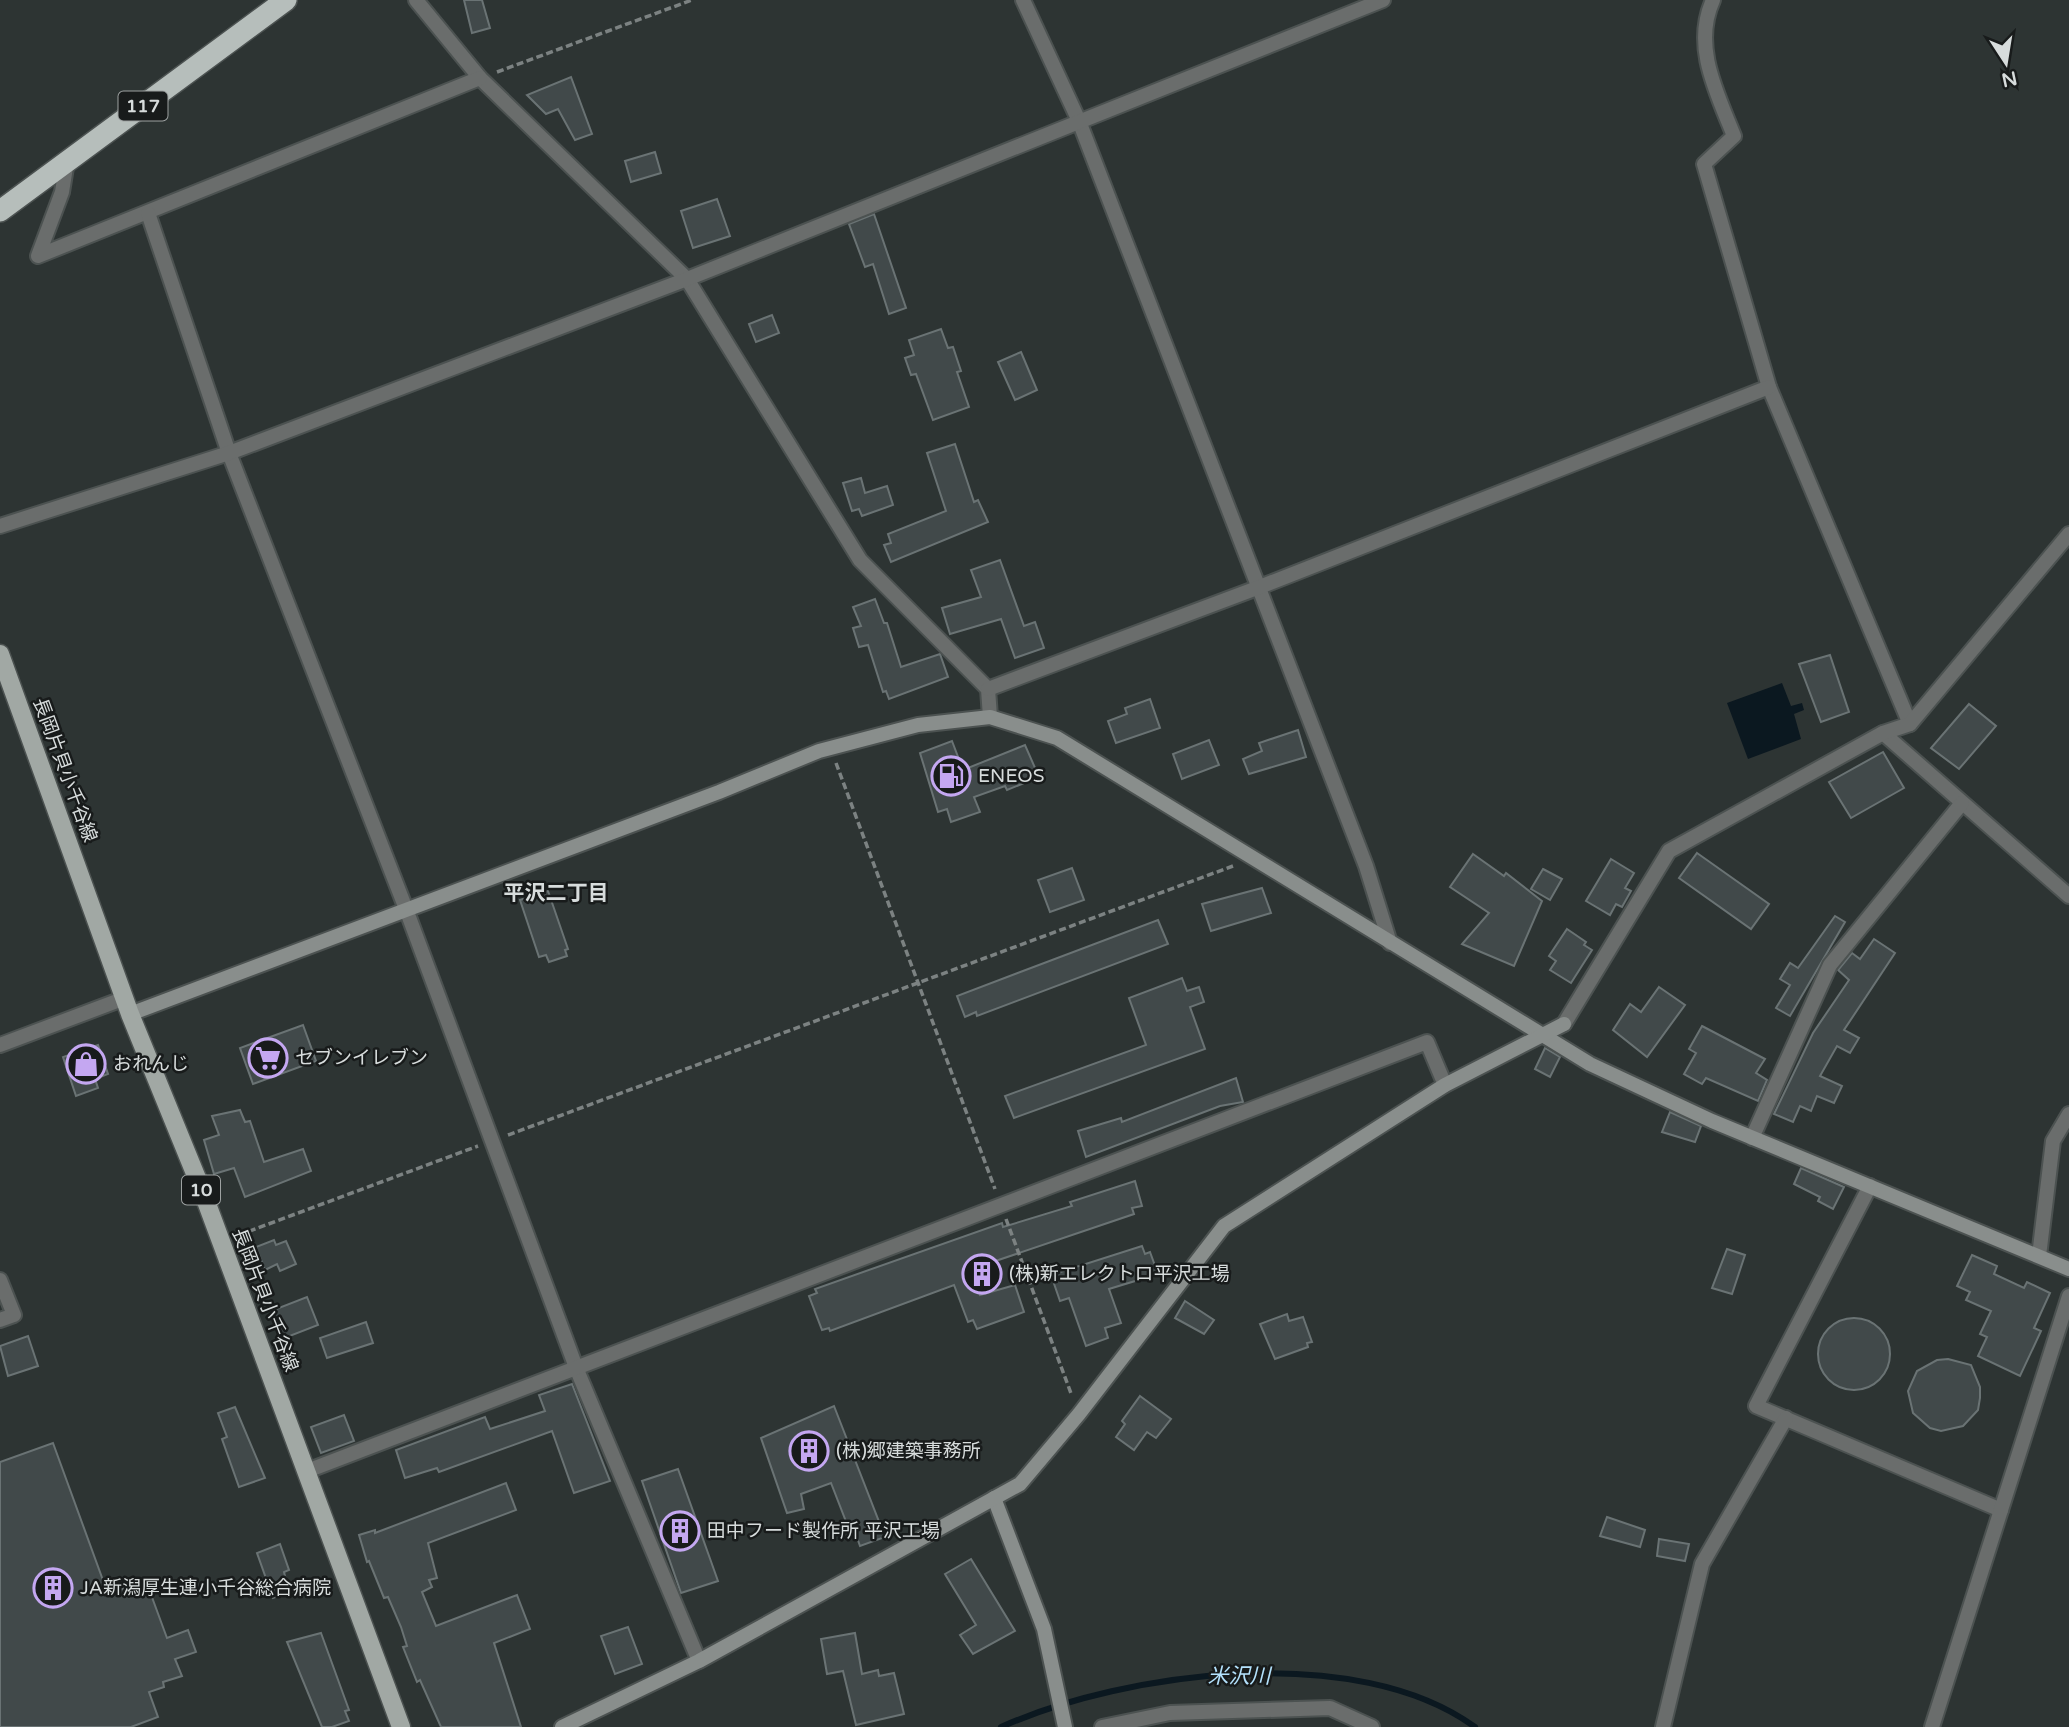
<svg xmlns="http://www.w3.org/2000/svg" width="2069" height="1727" font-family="'Varela Round','Noto Sans JP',sans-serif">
	<rect width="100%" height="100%" fill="#2d3433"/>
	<polygon fill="#0b1820" points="1782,683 1791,706 1802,703 1804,710 1794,714 1801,739 1748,759 1727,703"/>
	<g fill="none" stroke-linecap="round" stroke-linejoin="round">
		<path stroke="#0b1820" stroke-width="6" d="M1001,1727C1127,1671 1357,1641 1475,1727"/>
	</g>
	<g fill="#41494a" stroke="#6a7374" stroke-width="2">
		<polygon points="464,0 482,0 490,28 472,33"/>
		<polygon points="571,77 592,134 575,140 558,109 546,114 527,95"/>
		<polygon points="655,152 661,173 631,182 625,161"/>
		<polygon points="717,199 730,236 693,248 681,211"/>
		<polygon points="874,214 906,308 889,314 873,264 865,267 849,224"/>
		<polygon points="772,315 779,333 756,342 749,324"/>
		<polygon points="941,329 948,348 953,347 961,371 957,372 969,407 933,420 916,374 911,375 905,358 914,355 909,340"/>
		<polygon points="1021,352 1037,390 1015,400 998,362"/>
		<polygon points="955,444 974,502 978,500 988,522 891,562 884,545 891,543 888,534 946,511 927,453"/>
		<polygon points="861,478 865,493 887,486 893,505 862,516 859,509 852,511 843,483"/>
		<polygon points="1000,560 1024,626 1035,622 1044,648 1015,658 1001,619 950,634 942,608 981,597 971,570"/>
		<polygon points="875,599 884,623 887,623 901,667 940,654 948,677 889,699 886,691 883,692 868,645 859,647 853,628 861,626 853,607"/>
		<polygon points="1830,655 1849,712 1821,722 1799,664"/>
		<polygon points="1150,699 1160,728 1116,743 1108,721 1127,714 1125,708"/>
		<polygon points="1969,704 1996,726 1959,769 1931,748"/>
		<polygon points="1298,730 1306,757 1249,774 1243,759 1262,751 1259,743"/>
		<polygon points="1209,740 1219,765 1182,779 1173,754"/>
		<polygon points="952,741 963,770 1025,745 1039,777 1007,790 1005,786 974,797 980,812 951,822 947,809 938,812 920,753"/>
		<polygon points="1883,752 1904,788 1851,818 1829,782"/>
		<polygon points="1697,853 1769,904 1751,929 1679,878"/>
		<polygon points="1473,854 1504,876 1506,873 1542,901 1514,966 1462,944 1489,913 1450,887"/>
		<polygon points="1611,859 1634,873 1625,888 1631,891 1622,907 1616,904 1610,915 1586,901"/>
		<polygon points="1072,868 1084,900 1050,912 1038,880"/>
		<polygon points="1543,869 1562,879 1550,900 1531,889"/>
		<polygon points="1262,888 1271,913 1211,931 1202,904"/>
		<polygon points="548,891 568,949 565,950 567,956 549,962 546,955 539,957 520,900"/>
		<polygon points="1835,916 1845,922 1790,1016 1776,1008 1790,985 1780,979 1790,963 1798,968"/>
		<polygon points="1158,920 1168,944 977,1016 976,1012 965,1017 957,996"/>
		<polygon points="1567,929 1586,942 1584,945 1592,950 1571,983 1550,970 1556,961 1549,956"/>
		<polygon points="1874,939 1895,953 1844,1030 1859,1038 1850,1053 1837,1046 1820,1076 1842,1086 1834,1103 1817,1096 1811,1111 1800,1106 1793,1122 1774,1114 1813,1033 1849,980 1838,970 1852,953 1860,959"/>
		<polygon points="1182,978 1187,991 1199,987 1204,1002 1190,1007 1205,1049 1014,1118 1005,1096 1146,1045 1129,998"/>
		<polygon points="1659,987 1685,1005 1647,1057 1613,1030 1630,1004 1641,1012"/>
		<polygon points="303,1025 316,1061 253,1084 240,1048"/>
		<polygon points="1702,1026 1765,1059 1756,1073 1767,1080 1758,1101 1706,1078 1702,1084 1684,1074 1696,1053 1689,1049"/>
		<polygon points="98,1045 108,1074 95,1079 98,1088 76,1096 63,1057"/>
		<polygon points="1545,1048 1560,1057 1550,1077 1535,1069"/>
		<polygon points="1236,1078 1243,1102 1220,1106 1086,1157 1078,1131 1121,1118 1122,1122"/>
		<polygon points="240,1110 245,1122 250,1121 264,1162 303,1149 311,1171 245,1197 234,1168 214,1174 204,1140 219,1135 212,1116"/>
		<polygon points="1670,1112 1701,1126 1695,1142 1662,1132"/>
		<polygon points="1801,1168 1844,1187 1833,1209 1818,1201 1820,1197 1794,1184"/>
		<polygon points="1135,1181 1142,1206 1132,1208 1134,1214 972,1269 980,1295 1015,1285 1024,1312 977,1329 973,1320 968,1322 954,1285 830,1331 829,1328 822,1330 809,1296 817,1293 815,1289 1002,1223 1003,1227 1072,1206 1070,1202"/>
		<polygon points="274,1240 276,1245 286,1241 296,1264 280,1271 277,1264 265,1270 256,1247"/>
		<polygon points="1142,1246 1145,1254 1150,1252 1158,1274 1109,1289 1121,1323 1105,1328 1108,1338 1086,1346 1069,1298 1060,1301 1051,1275"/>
		<polygon points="1727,1249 1745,1255 1732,1294 1712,1288"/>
		<polygon points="1972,1255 1997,1266 1994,1274 2024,1288 2027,1282 2050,1293 2034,1328 2041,1331 2020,1376 1978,1356 1987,1337 1980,1334 1991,1311 1966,1300 1970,1292 1957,1286"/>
		<polygon points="307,1297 318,1325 282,1339 271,1311"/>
		<polygon points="1185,1301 1214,1320 1204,1334 1175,1318"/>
		<polygon points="1287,1314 1289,1321 1303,1317 1312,1342 1307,1343 1308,1347 1275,1359 1260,1324"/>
		<circle cx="1854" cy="1354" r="36"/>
		<polygon points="366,1322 373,1343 327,1358 320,1338"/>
		<polygon points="28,1336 38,1366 8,1376 0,1346"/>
		<polygon points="1948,1359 1971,1365 1980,1387 1980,1398 1978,1410 1963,1426 1941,1431 1930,1428 1913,1413 1908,1391 1917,1371 1937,1360"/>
		<polygon points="572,1384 610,1481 574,1493 552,1431 439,1472 437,1468 405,1478 396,1450 485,1417 490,1429 545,1411 539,1395"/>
		<polygon points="1140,1396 1171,1419 1156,1438 1147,1432 1134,1450 1116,1437 1125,1424 1122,1421"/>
		<polygon points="834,1406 885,1537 860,1546 854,1529 850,1530 847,1524 831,1483 801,1494 804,1509 787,1513 761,1438"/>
		<polygon points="235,1407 265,1478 239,1487 222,1439 227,1437 218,1413"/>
		<polygon points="344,1415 354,1441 321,1453 311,1427"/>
		<polygon points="53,1443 108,1594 146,1581 167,1638 188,1630 196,1652 175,1659 182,1676 163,1682 164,1687 149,1692 158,1717 131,1727 0,1727 0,1462"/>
		<polygon points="678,1469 718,1581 681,1593 642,1481"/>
		<polygon points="506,1483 516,1510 428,1543 437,1578 429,1580 432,1587 422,1592 436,1626 517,1595 530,1629 494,1643 521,1727 441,1727 420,1680 417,1682 403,1647 407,1646 401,1627 388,1597 384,1598 369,1561 367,1562 359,1535 375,1530 375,1533"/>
		<polygon points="1607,1517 1645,1530 1640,1547 1600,1536"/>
		<polygon points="1659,1539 1689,1544 1685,1561 1657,1556"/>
		<polygon points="280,1544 289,1570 284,1572 289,1592 273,1598 257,1553"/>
		<polygon points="971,1559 1015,1631 973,1654 960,1635 976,1625 945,1574"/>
		<polygon points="628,1627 642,1664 615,1674 601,1636"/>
		<polygon points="321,1633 349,1710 345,1711 349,1721 332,1727 322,1727 287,1642"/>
		<polygon points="855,1633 862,1674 878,1670 879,1676 894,1673 904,1714 856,1725 843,1671 827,1674 821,1639"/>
	</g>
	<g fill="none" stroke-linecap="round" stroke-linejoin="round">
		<g stroke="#4c5251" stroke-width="18">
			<g id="street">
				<polyline points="416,0 480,78 687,279 860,560 988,689 990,717"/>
				<polyline points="1023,0 1079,121 1366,866 1390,943"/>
				<path d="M1713,0C1692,46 1717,93 1734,136L1704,164L1769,387L1910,724"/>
				<polyline points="67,161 62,192 38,256 480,78"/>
				<polyline points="148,213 229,453 406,909 577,1370 699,1661"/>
				<polyline points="0,526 229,453 687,279 1383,0"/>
				<polyline points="988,689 1257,588 1769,387"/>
				<polyline points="1883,733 2069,896"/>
				<polyline points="1564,1024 1669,851 1883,733 1910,724 2069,534"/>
				<polyline points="0,1045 125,998"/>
				<polyline points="1752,1138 1830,965 1962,803"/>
				<polyline points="1870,1186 1756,1406 2001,1510"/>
				<polyline points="2039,1256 2053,1141 2069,1114"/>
				<polyline points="0,1280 14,1315 0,1320"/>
				<polyline points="307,1471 1427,1042 1445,1085"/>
				<polyline points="1102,1727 1170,1713 1330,1708 1372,1727"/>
				<polyline points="1663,1727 1702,1564 1786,1418"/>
				<polyline points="1932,1727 2069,1296"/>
			</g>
		</g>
		<g stroke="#4c5251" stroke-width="18">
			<g id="secondary">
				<polyline points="130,1014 719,792 819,751 918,725 990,717 1057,738 1590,1064 1712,1121 2069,1269"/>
				<polyline points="994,1498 1044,1629 1065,1727"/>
				<polyline points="562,1727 699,1661 1020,1484 1079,1414 1224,1226 1445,1085 1564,1024"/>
			</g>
		</g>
		<g stroke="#4c5251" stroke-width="21">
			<polyline id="primary" points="0,654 130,1014 203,1193 401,1727"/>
		</g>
		<g stroke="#4c5251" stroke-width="24">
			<polyline id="highway" points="0,211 286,0"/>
		</g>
		<g stroke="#7c8282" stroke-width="3.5" stroke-dasharray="7 3.5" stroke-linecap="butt">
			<polyline points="497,72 692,0"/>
			<polyline points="836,763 995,1189"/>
			<polyline points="508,1135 1233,866"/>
			<polyline points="1006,1219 1072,1396"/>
			<polyline points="239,1235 478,1146"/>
		</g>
		<use href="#street" stroke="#6a6d6c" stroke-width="14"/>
		<use href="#secondary" stroke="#898e8c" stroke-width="14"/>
		<use href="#primary" stroke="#a1a8a4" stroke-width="18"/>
		<use href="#highway" stroke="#b6bebb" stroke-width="21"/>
	</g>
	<defs>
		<g id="fuel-ring" transform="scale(2.0125)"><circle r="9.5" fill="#181b1b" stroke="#c4a7f1" stroke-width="1.5"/><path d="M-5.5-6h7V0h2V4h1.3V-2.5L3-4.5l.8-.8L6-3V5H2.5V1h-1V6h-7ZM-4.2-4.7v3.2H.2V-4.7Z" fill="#c4a7f1"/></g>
		<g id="supermarket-ring" transform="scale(2.0125)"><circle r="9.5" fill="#181b1b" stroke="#c4a7f1" stroke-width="1.5"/><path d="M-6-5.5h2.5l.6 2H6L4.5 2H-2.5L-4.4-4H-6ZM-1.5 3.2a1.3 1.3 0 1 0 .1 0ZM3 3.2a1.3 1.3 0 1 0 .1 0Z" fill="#c4a7f1"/></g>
		<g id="shop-ring" transform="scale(2.0125)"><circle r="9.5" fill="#181b1b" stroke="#c4a7f1" stroke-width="1.5"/><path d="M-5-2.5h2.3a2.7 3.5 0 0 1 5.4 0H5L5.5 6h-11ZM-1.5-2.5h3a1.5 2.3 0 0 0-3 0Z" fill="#c4a7f1"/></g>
		<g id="building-ring" transform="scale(2.0125)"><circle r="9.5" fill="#181b1b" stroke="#c4a7f1" stroke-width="1.5"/><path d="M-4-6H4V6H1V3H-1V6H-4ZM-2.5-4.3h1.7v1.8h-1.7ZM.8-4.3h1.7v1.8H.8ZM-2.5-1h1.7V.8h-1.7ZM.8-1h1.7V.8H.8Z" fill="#c4a7f1"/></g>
	</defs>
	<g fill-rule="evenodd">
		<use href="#fuel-ring" x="951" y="776"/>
		<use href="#supermarket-ring" x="268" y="1058"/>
		<use href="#shop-ring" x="86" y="1064"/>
		<use href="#building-ring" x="982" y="1274"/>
		<use href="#building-ring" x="809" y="1451"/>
		<use href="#building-ring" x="680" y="1531"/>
		<use href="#building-ring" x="53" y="1588"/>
	</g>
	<g text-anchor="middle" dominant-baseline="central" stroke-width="5" stroke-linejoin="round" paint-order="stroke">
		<g fill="#181b1b" stroke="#9ea2a2" stroke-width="2">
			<rect x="118.5" y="91.5" width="49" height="29" rx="5"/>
			<rect x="182" y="1175.5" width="38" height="29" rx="5"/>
		</g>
		<g font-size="18" font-weight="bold" fill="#d7dcdc">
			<text x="143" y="106">117</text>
			<text x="201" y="1190">10</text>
		</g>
		<g font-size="19" fill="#d7dcdc" stroke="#181b1b">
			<text transform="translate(65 770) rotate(70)">長岡片貝小千谷線</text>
			<text transform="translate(265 1300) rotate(69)">長岡片貝小千谷線</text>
		</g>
		<g font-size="19" fill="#d7dcdc" stroke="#181b1b" text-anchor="start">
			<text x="978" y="776">ENEOS</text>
			<text x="295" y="1058">セブンイレブン</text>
			<text x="113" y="1064">おれんじ</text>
			<text x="1009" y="1274">(株)新エレクトロ平沢工場</text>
			<text x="836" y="1451">(株)郷建築事務所</text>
			<text x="707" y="1531">田中フード製作所 平沢工場</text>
			<text x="80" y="1588">JA新潟厚生連小千谷総合病院</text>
		</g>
		<g font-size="21" font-weight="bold" fill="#d7dcdc" stroke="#181b1b">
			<text x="556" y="893">平沢二丁目</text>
		</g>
		<g font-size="21" font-style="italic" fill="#b4e2fd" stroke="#181b1b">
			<text x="1239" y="1676">米沢川</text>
		</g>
	</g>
	<g transform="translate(2006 63) rotate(168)" stroke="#181b1b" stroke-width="5" paint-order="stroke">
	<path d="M0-5L12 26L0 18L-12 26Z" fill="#d7dcdc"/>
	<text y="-10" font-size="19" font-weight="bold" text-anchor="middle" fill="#d7dcdc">N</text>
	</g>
</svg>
